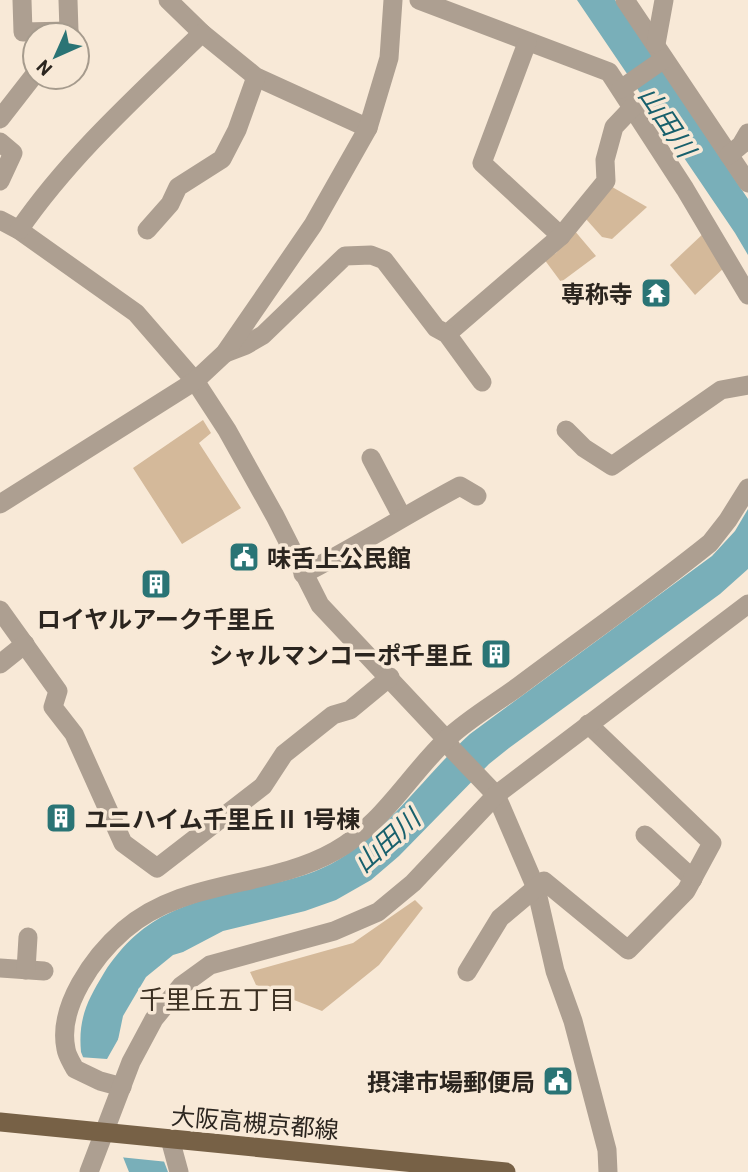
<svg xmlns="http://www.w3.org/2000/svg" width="748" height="1172" font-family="Barlow,'Noto Sans JP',sans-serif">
	<rect width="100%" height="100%" fill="#f8e9d7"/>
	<g fill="#d4b99a">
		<polygon points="607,184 647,207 612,239 602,237 586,219"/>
		<polygon points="574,230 596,256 561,282 544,259 556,253"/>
		<polygon points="705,232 726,266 695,295 670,265"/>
		<polygon points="203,420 211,433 199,443 241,508 182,544 133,468"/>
		<polygon points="415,900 423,908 379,965 322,1011 256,985 250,972 353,943"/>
	</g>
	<g fill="#79afb9">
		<polygon points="577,0 615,0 748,199 748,255 735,233"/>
		<path d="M748,509V569L720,594L509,748L489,764L399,856L371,880L336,900L305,911L223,931L183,952L173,955L146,977L123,1016L118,1040L168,1172H129L81,1052C78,1019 87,1001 104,973C146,908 196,901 266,885C288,880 310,875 331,864C385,835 425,775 470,734L712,556L735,531Z"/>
	</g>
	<polygon fill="#f8e9d7" points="120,1036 125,1048 168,1162 119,1157 79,1057 107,1059"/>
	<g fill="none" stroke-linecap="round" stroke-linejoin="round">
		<g stroke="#ad9f91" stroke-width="19">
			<polyline points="22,0 23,32 69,31"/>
			<polyline points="168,0 202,33 256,77 368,128"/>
			<polyline points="419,0 609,72 685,189 748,295"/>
			<polyline points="625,0 748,183"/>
			<polyline points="66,35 69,31 68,0"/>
			<polyline points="527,43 482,163 561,236"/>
			<polyline points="656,44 664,0"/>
			<polyline points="621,89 664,59"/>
			<polyline points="0,119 35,74"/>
			<polyline points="0,142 13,153 0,181"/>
			<polyline points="729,155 741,145 748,133"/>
			<polyline points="0,220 19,230 136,313 195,381 227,430 275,516 320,605 446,739 452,749 496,795 536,888 555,971 573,1021 607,1150 608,1172"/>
			<path d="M19,230C70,156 138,95 202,33"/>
			<polyline points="147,230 170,204 178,187 222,159 237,130 256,77"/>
			<polyline points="447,334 561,236 606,181 605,160 614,127 633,107"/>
			<polyline points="225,353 246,345 263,335 345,256 371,255 384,260 436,328 447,334 482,382"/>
			<polyline points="566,430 584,448 612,466 721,390 748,385"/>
			<polyline points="371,458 402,517"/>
			<polyline points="0,504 195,381 225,353 313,225 368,128 389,58 393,0"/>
			<path d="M303,574C356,547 407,514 460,486L477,496"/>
			<polyline points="0,610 58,691 53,707 74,734 123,843 157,868 263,786 284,754 333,715 350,710 390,677"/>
			<polyline points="0,664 25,644"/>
			<polyline points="645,835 693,879"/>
			<polyline points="0,968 44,971"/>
			<polyline points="26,970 28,937"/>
			<polyline points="467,972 500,918 544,881 628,950 686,891 712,843 588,724"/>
			<path d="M122,1087L100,1081L75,1069C72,1063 67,1056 66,1049C57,1007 94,956 124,930C184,878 268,889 335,851C382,825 409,775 447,739C468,719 496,703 519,686C583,638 648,593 710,543L728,520L748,488"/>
			<polyline points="170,1139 179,1172"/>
			<polyline points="89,1172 131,1062 154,1019 181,986 210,965 334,931 378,912 413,883 496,795 748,604"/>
		</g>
		<polyline stroke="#776146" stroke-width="19" points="0,1122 506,1172"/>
	</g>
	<defs>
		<g id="temple-square" transform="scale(1.575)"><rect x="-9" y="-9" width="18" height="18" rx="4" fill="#2a7475" stroke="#f8e9d7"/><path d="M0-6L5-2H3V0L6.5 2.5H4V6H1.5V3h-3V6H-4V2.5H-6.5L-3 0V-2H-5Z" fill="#fff"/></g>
		<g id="civic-square" transform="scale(1.575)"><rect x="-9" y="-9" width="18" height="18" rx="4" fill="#2a7475" stroke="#f8e9d7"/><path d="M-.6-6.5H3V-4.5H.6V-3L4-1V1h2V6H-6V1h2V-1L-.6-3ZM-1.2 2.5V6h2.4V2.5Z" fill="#fff"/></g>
		<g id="building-square" transform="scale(1.575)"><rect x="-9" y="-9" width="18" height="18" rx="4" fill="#2a7475" stroke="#f8e9d7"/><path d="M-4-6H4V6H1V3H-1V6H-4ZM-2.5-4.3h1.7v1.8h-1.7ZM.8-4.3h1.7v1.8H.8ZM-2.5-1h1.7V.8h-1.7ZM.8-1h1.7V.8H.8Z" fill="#fff"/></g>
	</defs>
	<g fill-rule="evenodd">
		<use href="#temple-square" x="656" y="293"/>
		<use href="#civic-square" x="244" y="557"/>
		<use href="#building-square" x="156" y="584"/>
		<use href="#building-square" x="496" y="654"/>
		<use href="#building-square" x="61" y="818"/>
		<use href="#civic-square" x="558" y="1081"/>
	</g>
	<g text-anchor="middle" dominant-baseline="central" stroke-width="7" stroke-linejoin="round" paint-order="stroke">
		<g font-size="24" font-weight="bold" fill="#2b251f" stroke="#f8e9d7" text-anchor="end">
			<text x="633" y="293">専称寺</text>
			<text x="267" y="557" text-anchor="start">味舌上公民館</text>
			<text x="156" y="618" text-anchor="middle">ロイヤルアーク千里丘</text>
			<text x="473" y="654">シャルマンコーポ千里丘</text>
			<text x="84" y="818" text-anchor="start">ユニハイム千里丘Ⅱ 1号棟</text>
			<text x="535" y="1081">摂津市場郵便局</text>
		</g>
		<g font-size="24" fill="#2b251f" stroke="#f8e9d7">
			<text transform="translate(255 1122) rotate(5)">大阪高槻京都線</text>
		</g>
		<g font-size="26" font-style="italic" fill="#18606c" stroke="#f8e9d7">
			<text transform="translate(668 121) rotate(56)">山田川</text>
			<text transform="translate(386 840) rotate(-42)">山田川</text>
		</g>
		<g font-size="26" fill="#3c3022" stroke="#f8e9d7">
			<text x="217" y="998">千里丘五丁目</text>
		</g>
	</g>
	<g transform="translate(56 56) rotate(225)"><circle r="33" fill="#f8e9d7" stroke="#a69b8d" stroke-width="2"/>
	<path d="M0-5L12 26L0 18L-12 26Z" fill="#2a7475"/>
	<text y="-10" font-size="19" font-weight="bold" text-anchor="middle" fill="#2b251f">N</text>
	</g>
</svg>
